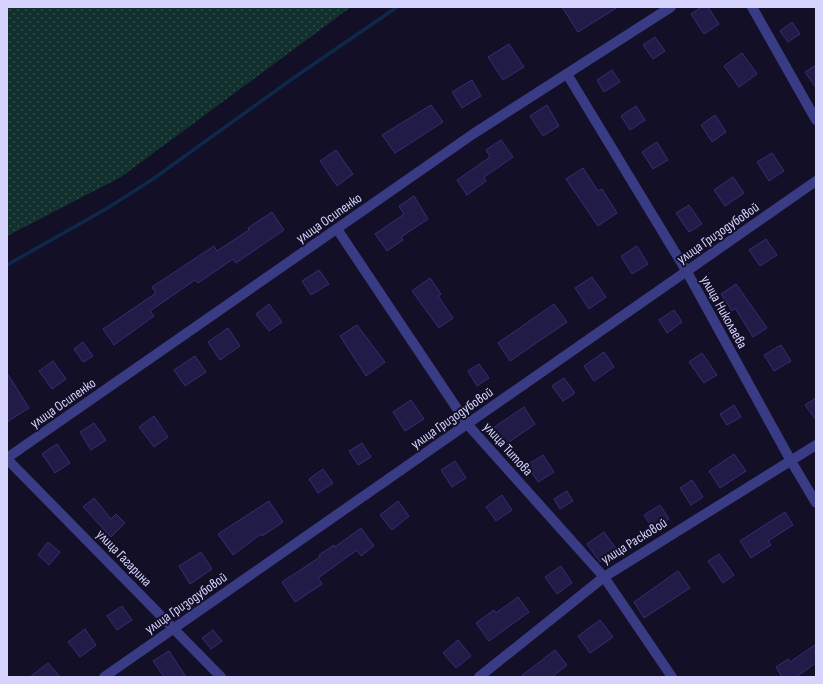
<svg xmlns="http://www.w3.org/2000/svg" width="823" height="684" font-family="'Sofia Sans Condensed',sans-serif">
	<defs>
		<pattern id="grass-dots" width="8" height="8" patternUnits="userSpaceOnUse"><rect width="8" height="8" fill="#12302d"/><path d="M2 2h.1M6 6h.1" fill="none" stroke="#344d4c" stroke-width="1.8" stroke-linecap="round"/></pattern>
	</defs>
	<rect width="100%" height="100%" fill="#120f26"/>
	<polygon fill="url(#grass-dots)" points="7,7 351,7 121,177 7,236"/>
	<g fill="none" stroke-linecap="round" stroke-linejoin="round">
		<polyline stroke="#0e284b" stroke-width="3.5" points="7,265 106,209 153,179 292,79 397,7"/>
	</g>
	<g fill="#211b47" stroke="#372d73">
		<polygon points="562,7 618,7 578,32"/>
		<polygon points="701,7 708,7 719,24 704,34 691,14"/>
		<polygon points="792,22 800,34 788,42 780,31"/>
		<polygon points="655,37 665,51 653,59 643,45"/>
		<polygon points="509,44 524,67 503,80 488,57"/>
		<polygon points="742,53 757,74 739,87 724,66"/>
		<polygon points="816,65 816,88 805,72"/>
		<polygon points="612,70 620,82 604,92 597,80"/>
		<polygon points="472,80 481,96 462,108 452,92"/>
		<polygon points="431,105 443,122 395,153 382,135"/>
		<polygon points="547,105 559,126 543,136 530,116"/>
		<polygon points="636,106 645,120 630,130 621,116"/>
		<polygon points="715,115 726,132 712,142 701,125"/>
		<polygon points="501,140 513,157 484,177 486,181 467,195 457,180 490,157 486,150"/>
		<polygon points="657,142 668,160 653,169 642,152"/>
		<polygon points="336,150 353,174 337,186 320,161"/>
		<polygon points="772,153 784,171 769,181 757,162"/>
		<polygon points="583,168 598,191 602,189 617,213 598,226 566,179"/>
		<polygon points="733,177 744,193 725,206 714,190"/>
		<polygon points="414,196 428,219 401,237 403,240 387,251 375,234 404,214 399,206"/>
		<polygon points="689,205 702,224 689,232 676,213"/>
		<polygon points="272,212 284,230 236,263 233,259 198,283 195,280 150,311 154,316 114,345 103,329 156,293 152,287 214,246 217,251 249,230 248,228"/>
		<polygon points="766,239 777,255 760,266 749,250"/>
		<polygon points="637,246 648,264 632,274 621,256"/>
		<polygon points="319,270 329,284 311,295 302,281"/>
		<polygon points="592,277 606,297 589,309 575,288"/>
		<polygon points="430,278 441,294 438,296 453,318 439,328 412,291"/>
		<polygon points="736,284 767,328 753,337 735,308 732,311 721,294"/>
		<polygon points="269,304 282,322 269,331 256,314"/>
		<polygon points="554,304 567,322 510,361 498,343"/>
		<polygon points="674,310 682,322 667,333 659,320"/>
		<polygon points="357,325 385,362 366,376 340,336"/>
		<polygon points="228,328 240,346 220,360 208,342"/>
		<polygon points="83,342 93,356 83,362 74,349"/>
		<polygon points="781,345 791,361 774,371 764,355"/>
		<polygon points="604,352 614,367 594,381 584,366"/>
		<polygon points="702,353 717,375 704,383 689,362"/>
		<polygon points="195,356 206,372 185,386 174,370"/>
		<polygon points="53,361 66,379 52,389 39,371"/>
		<polygon points="479,364 489,378 477,386 468,371"/>
		<polygon points="7,373 29,408 7,422"/>
		<polygon points="564,378 575,393 563,401 552,386"/>
		<polygon points="816,398 816,420 805,405"/>
		<polygon points="411,400 424,419 405,431 393,412"/>
		<polygon points="734,405 741,417 727,425 720,414"/>
		<polygon points="524,407 535,424 505,445 493,428"/>
		<polygon points="154,416 168,437 154,447 139,427"/>
		<polygon points="94,423 106,440 91,450 80,432"/>
		<polygon points="362,443 371,457 358,465 349,451"/>
		<polygon points="57,444 70,463 55,473 42,454"/>
		<polygon points="734,454 746,471 720,488 709,471"/>
		<polygon points="543,455 554,472 538,482 527,465"/>
		<polygon points="455,461 466,478 452,487 441,470"/>
		<polygon points="323,469 333,483 318,493 309,479"/>
		<polygon points="692,480 703,497 691,505 680,488"/>
		<polygon points="567,491 573,501 560,509 554,499"/>
		<polygon points="502,495 512,510 496,521 486,507"/>
		<polygon points="94,498 111,519 116,514 125,523 111,537 83,507"/>
		<polygon points="269,501 283,522 262,536 261,534 233,555 218,534"/>
		<polygon points="398,501 409,516 392,530 380,515"/>
		<polygon points="660,505 669,519 653,529 644,515"/>
		<polygon points="785,512 793,525 768,541 771,545 751,558 740,541"/>
		<polygon points="361,528 374,546 361,556 357,550 318,578 322,584 295,602 282,582 320,557 319,555 334,545 335,547"/>
		<polygon points="604,532 617,550 600,562 587,544"/>
		<polygon points="48,542 60,552 49,565 38,555"/>
		<polygon points="201,552 212,569 190,584 179,566"/>
		<polygon points="719,554 734,575 723,583 708,561"/>
		<polygon points="561,566 572,583 557,594 545,577"/>
		<polygon points="678,571 690,588 644,618 634,602"/>
		<polygon points="518,597 529,612 489,641 476,623 494,610 496,613"/>
		<polygon points="122,606 132,620 117,630 107,616"/>
		<polygon points="600,620 613,637 590,653 578,636"/>
		<polygon points="85,629 96,645 80,657 68,642"/>
		<polygon points="213,630 222,641 211,649 202,638"/>
		<polygon points="458,640 471,656 456,668 443,653"/>
		<polygon points="816,644 816,663 796,677 782,677 776,667 788,659 790,662"/>
		<polygon points="555,650 567,665 552,677 520,677"/>
		<polygon points="169,651 186,677 164,677 153,661"/>
		<polygon points="48,663 60,677 30,677"/>
	</g>
	<g fill="none" stroke-linecap="round" stroke-linejoin="round">
		<g stroke="#3a3b85" stroke-width="10">
			<polyline points="752,7 816,120"/>
			<polyline points="567,74 687,272 791,461 816,503"/>
			<polyline points="337,229 468,425 604,577 672,677"/>
			<polyline points="7,458 473,134 671,7"/>
			<polyline points="7,459 221,677"/>
			<polyline points="104,677 816,181"/>
			<polyline points="479,677 604,577 816,445"/>
		</g>
	</g>
	<g text-anchor="middle" dominant-baseline="central" stroke-width="4" stroke-linejoin="round" paint-order="stroke">
		<g font-size="14" fill="#d6d4ff" stroke="#120f26">
			<text transform="translate(329 218) rotate(-35)">улица Осипенко</text>
			<text transform="translate(718 233) rotate(-35)">улица Гризодубовой</text>
			<text transform="translate(724 312) rotate(61)">улица Николаева</text>
			<text transform="translate(63 403) rotate(-35)">улица Осипенко</text>
			<text transform="translate(452 418) rotate(-35)">улица Гризодубовой</text>
			<text transform="translate(508 449) rotate(48)">улица Титова</text>
			<text transform="translate(634 541) rotate(-32)">улица Расковой</text>
			<text transform="translate(124 558) rotate(46)">улица Гагарина</text>
			<text transform="translate(186 603) rotate(-35)">улица Гризодубовой</text>
		</g>
	</g>
	<rect width="823" height="684" fill="none" stroke="#d6d4ff" stroke-width="16"/>
</svg>
